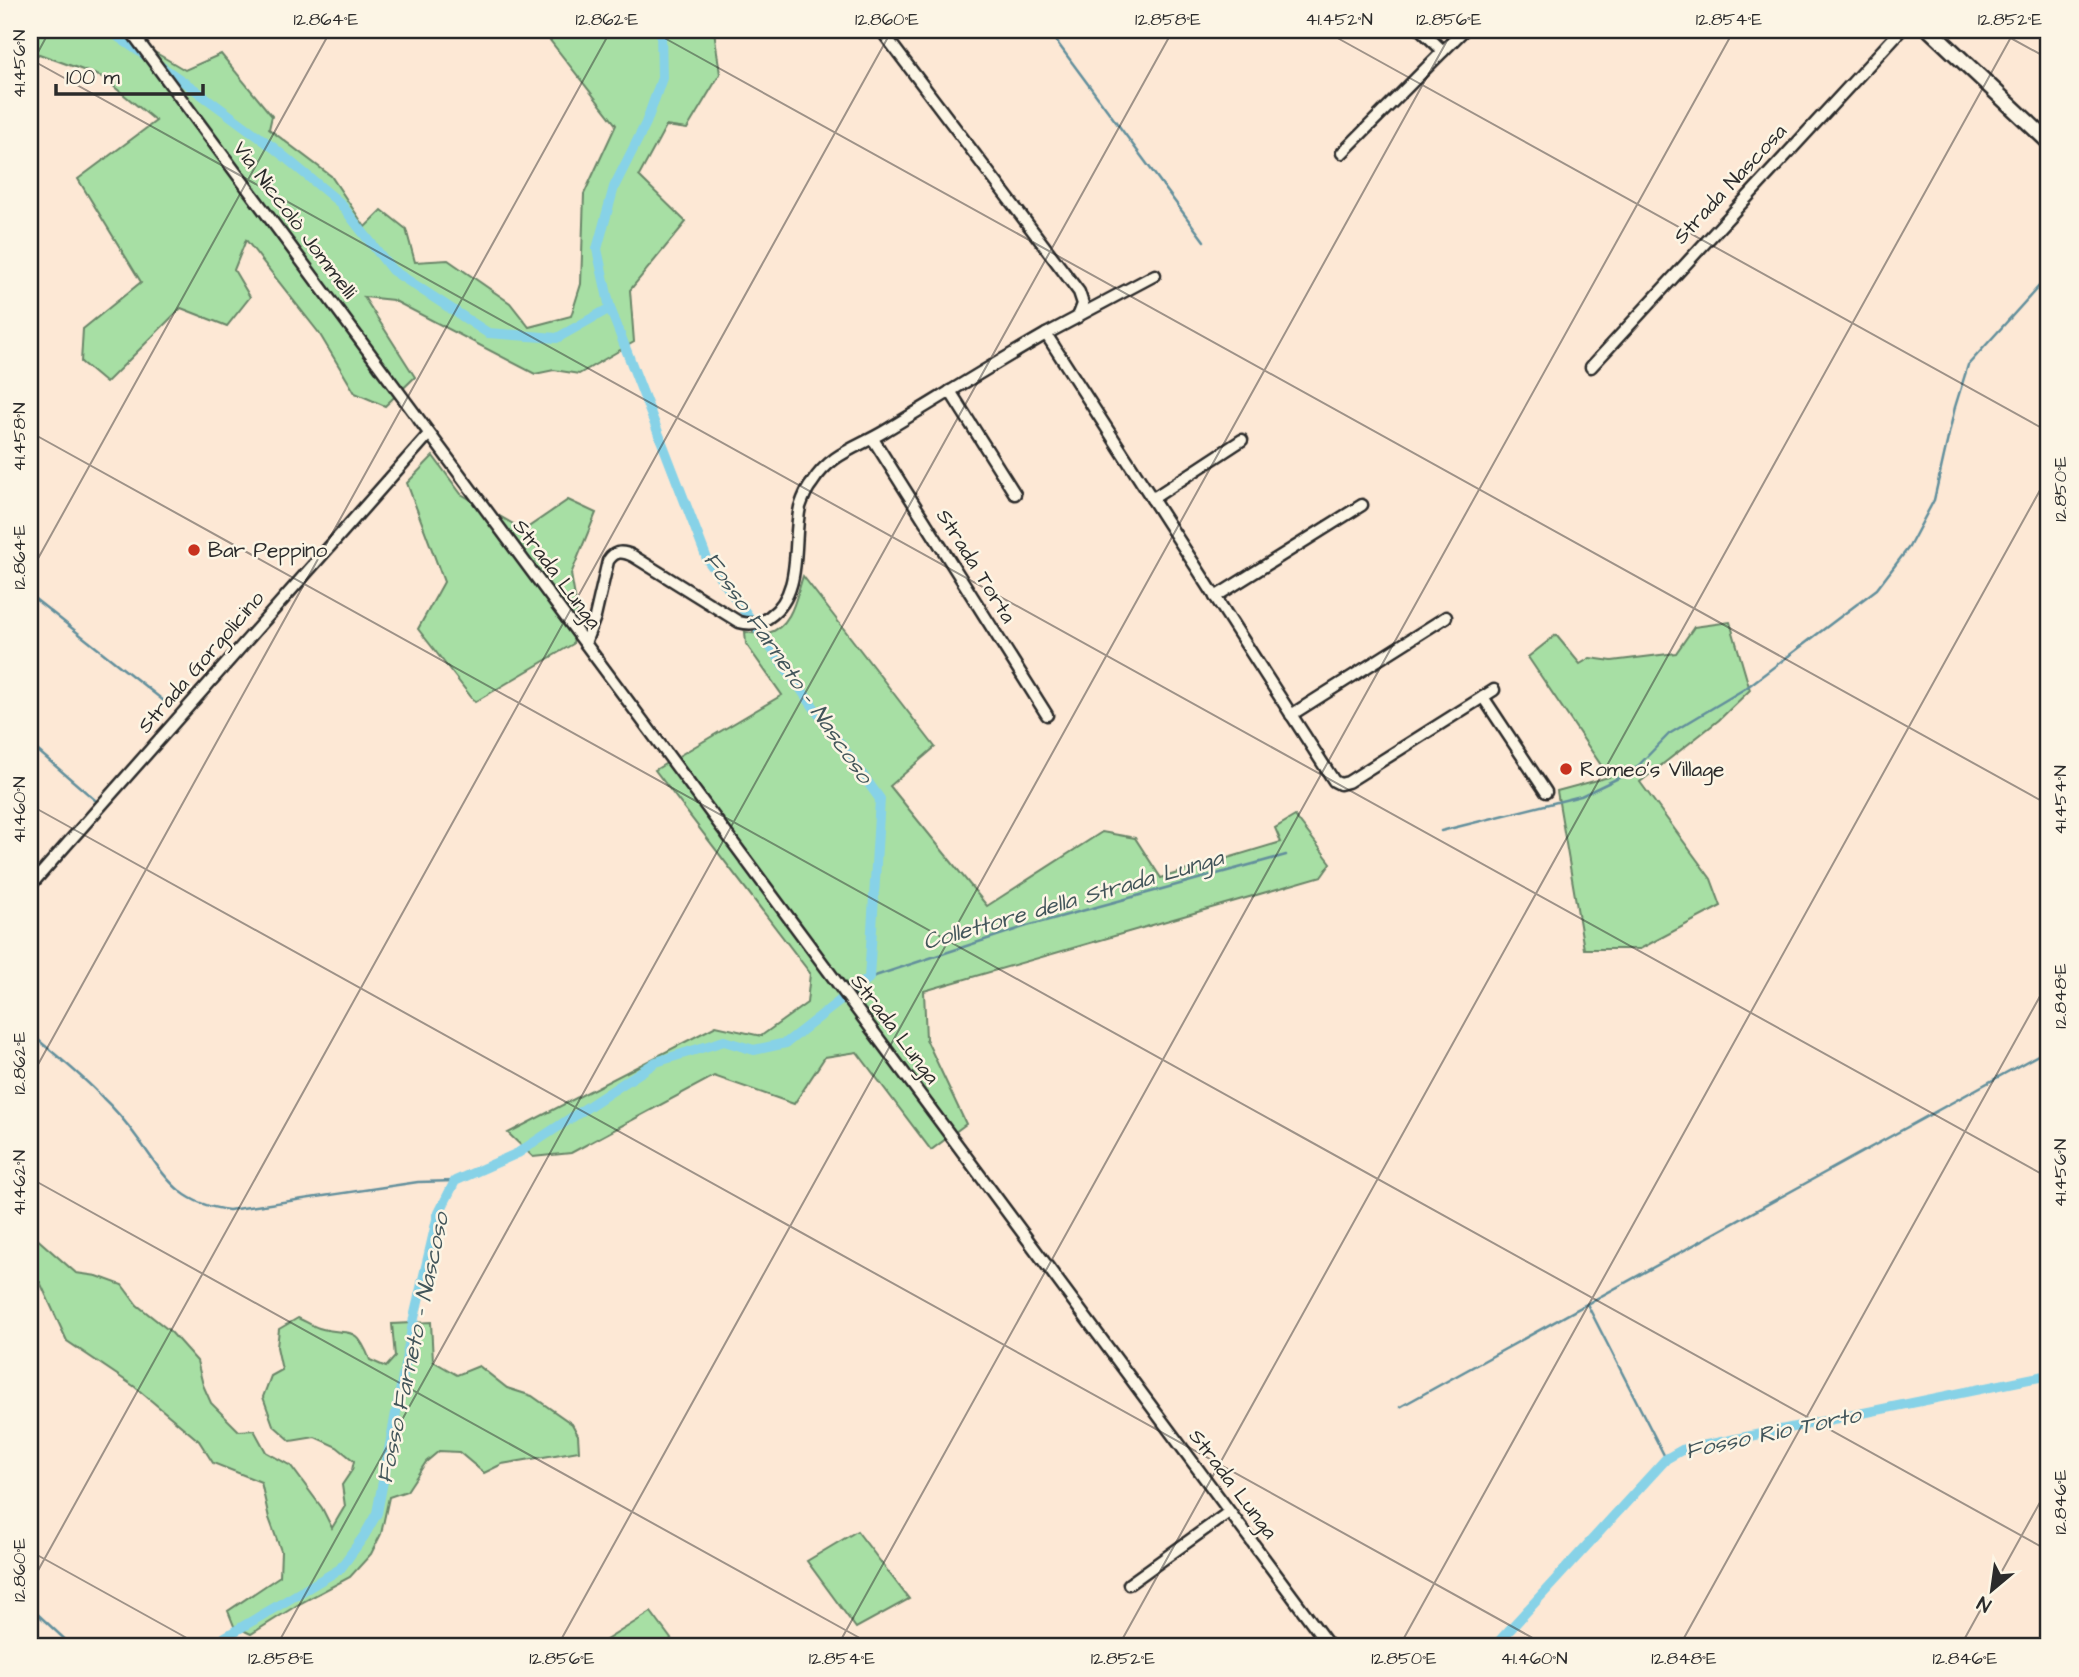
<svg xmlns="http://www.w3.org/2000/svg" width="2079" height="1677" font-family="'Architects Daughter',sans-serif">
	<rect width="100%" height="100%" fill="#fde8d5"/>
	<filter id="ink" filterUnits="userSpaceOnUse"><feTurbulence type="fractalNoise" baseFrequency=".0143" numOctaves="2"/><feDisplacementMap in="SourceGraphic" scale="14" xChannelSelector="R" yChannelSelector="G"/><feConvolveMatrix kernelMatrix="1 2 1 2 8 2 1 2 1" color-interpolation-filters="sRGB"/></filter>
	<g filter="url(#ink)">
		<g fill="#a7dfa4" stroke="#698568" stroke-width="2">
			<polygon points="30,30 117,30 185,70 221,54 272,116 269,129 331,176 365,227 382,210 406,229 415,262 448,260 510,303 529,327 571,316 581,284 584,194 616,125 542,30 714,30 720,74 687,129 666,126 639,176 686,222 630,290 634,342 579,374 554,370 535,374 393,300 364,297 415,377 385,406 355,393 319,333 246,240 234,270 250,297 227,326 181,308 106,383 81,362 83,329 141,282 78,179 156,121 102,77 39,54 30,61"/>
			<polygon points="433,456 461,494 524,530 568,500 596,513 571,574 577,609 573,644 475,702 418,629 444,582 407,483"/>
			<path d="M803,576L935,747L890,786L987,906L1102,832L1135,838L1161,878L1281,842L1275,828L1295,816L1331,863L1322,876L924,991L926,1039L966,1124L931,1150L857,1052L825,1057L794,1104L714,1076L571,1153L533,1157L508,1133L716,1026L761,1036L807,1003L810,973L655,770L782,695L746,644L745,632C752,633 761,635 768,633C792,627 796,597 803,576Z"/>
			<polygon points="1730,622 1750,690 1719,720 1640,782 1711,879 1721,906 1640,949 1584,949 1557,791 1609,777 1528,657 1556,635 1580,664 1590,658 1612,661 1676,653 1694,627"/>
			<path d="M30,1236L35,1237L76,1273L97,1276L122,1285L137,1305L171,1332L197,1361L203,1385L211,1403L239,1431L254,1430L266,1452L291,1466L322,1508L332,1528L345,1506L342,1485L352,1470L354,1461L337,1447L315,1437L291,1441L273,1425L263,1397L271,1376L282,1370L277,1347L279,1329L298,1318C305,1321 312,1326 319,1328C349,1337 355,1322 370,1360L386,1367L395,1357L392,1324L431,1322L433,1361L457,1375L479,1366L507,1388L532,1396L572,1424L578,1435L579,1451L502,1464L484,1473L459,1452L439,1451L426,1462L407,1491L389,1497L381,1534L371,1554L350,1577L299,1604L251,1634L234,1626L228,1611L280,1576L281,1551L269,1518L261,1482L213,1463L199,1441L135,1387L67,1341L40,1282L30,1278Z"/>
			<polygon points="857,1531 909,1599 856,1628 807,1561"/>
			<polygon points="651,1612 677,1647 595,1647"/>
		</g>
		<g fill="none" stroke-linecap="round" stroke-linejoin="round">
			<g stroke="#628f9c" stroke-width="2.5">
				<polyline points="1048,30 1204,241"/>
				<polyline points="30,595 169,705"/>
				<polyline points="30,744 95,800"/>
				<polyline points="1441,831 1581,796 1633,771 1669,734 1746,688 1877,589 1909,547 1934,500 1955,407 1968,365 2049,275"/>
				<polyline points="869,978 1027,926 1286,855"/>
				<path d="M30,1033C54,1054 81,1074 103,1098C116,1110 128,1125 138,1139C166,1177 178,1204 229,1210L418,1182L455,1181"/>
				<polyline points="1587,1304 1666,1459"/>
				<polyline points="1400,1407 2049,1049"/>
				<polyline points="30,1607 73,1647"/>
			</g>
			<g stroke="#87d2e7" stroke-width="10">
				<polyline points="108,30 194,89 274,148 340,203 392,270 488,333 557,338 610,308 597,249 614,187 646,123 662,78 661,30"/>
				<polyline points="215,1647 225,1637 340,1569 364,1536 377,1513 414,1318 438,1215 455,1181 518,1153 656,1062 724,1041 754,1050 786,1043 869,978 880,799 707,559 610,308"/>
				<polyline points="1494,1647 1666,1459 1682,1450 2049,1375"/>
			</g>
			<g stroke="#2b2b2b" stroke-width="15">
				<g id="street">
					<polyline points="130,30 1330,1647"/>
					<polyline points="881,30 1079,292 1083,304 1078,317 1046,334"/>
					<polyline points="1421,30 1443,51"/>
					<polyline points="1342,153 1464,30"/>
					<polyline points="1078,316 1155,275"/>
					<polyline points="1591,367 1901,30"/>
					<polyline points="950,391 1015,494"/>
					<polyline points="873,439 1047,715"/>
					<polyline points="1152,499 1242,440"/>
					<polyline points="1215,597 1362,505"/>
					<path d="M585,643L595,617L608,561C615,550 623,551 633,556L739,622C750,625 760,624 769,617C804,593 792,542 800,507C803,498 806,490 812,483C831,453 857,448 885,431C938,399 992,365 1046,334L1334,781L1340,784L1348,782L1494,690"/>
					<polyline points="1483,697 1546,792"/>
					<polyline points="1291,715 1446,617"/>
					<polyline points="30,886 429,434"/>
					<polyline points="1129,1584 1229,1512"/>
				</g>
			</g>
			<g stroke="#2b2b2b" stroke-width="19">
				<polyline id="secondary" points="1930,30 2049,142"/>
			</g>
			<use href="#street" stroke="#fcf5e5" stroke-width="10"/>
			<use href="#secondary" stroke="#fcf5e5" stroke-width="14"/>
		</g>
	</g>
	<path fill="none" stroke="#2b2b2b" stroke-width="2" stroke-opacity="0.45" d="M650,30L2049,805M1323,30L2049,432M1996,30L2049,59M30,59L2049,1178M30,67L50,30M30,432L2049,1551M30,573L331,30M30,805L1549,1647M30,1079L611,30M30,1178L876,1647M30,1551L203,1647M30,1585L892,30M276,1647L1173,30M557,1647L1453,30M837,1647L1734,30M1118,1647L2015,30M1399,1647L2049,474M1679,1647L2049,980M1960,1647L2049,1486"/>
	<g fill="#c8321e" stroke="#fcf5e5" stroke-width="2.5">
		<circle cx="194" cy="550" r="7"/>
		<circle cx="1566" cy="769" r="7"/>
	</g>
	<g text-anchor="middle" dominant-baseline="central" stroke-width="5" stroke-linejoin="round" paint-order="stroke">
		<g font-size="21" fill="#2b2b2b" stroke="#fcf5e5">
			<text transform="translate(1730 184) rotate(-47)">Strada Nascosa</text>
			<text transform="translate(295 220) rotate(53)">Via Niccolò Jommelli</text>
			<text transform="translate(976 566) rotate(58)">Strada Torta</text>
			<text transform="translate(557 574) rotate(53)">Strada Lunga</text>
			<text transform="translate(201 662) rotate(-49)">Strada Gorgolicino</text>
			<text transform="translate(895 1029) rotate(53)">Strada Lunga</text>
			<text transform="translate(1233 1484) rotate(53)">Strada Lunga</text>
		</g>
		<g font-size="21" fill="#2b2b2b" stroke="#fcf5e5" text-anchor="start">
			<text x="208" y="550">Bar Peppino</text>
			<text x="1580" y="769">Romeo's Village</text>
		</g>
		<g font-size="23" font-style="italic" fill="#42555a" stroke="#fcf5e5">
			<text transform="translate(788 668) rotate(55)">Fosso Farneto - Nascoso</text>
			<text transform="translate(1073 900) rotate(-16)">Collettore della Strada Lunga</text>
			<text transform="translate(413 1348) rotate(-78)">Fosso Farneto - Nascoso</text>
			<text transform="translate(1773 1433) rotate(-12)">Fosso Rio Torto</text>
		</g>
	</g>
	<rect width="2079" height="1677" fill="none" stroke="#fcf5e5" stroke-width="77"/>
	<g transform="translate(1992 1590) rotate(209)" stroke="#fcf5e5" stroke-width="5" paint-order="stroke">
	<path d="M0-5L12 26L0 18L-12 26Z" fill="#2b2b2b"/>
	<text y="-10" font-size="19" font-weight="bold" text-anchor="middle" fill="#2b2b2b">N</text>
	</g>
	<path d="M56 84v10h147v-10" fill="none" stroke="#2b2b2b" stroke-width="3.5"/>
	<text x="66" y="84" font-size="21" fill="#2b2b2b" stroke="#fcf5e5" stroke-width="5" paint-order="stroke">100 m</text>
	<rect x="38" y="38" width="2002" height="1600" fill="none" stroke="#2b2b2b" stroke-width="2.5"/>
	<g font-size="18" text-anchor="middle" fill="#2b2b2b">
		<text x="326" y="25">12.864°E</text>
		<text x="607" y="25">12.862°E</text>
		<text x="887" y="25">12.860°E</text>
		<text x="1168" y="25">12.858°E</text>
		<text x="1339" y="25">41.452°N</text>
		<text x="1449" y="25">12.856°E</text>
		<text x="1729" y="25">12.854°E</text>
		<text x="2010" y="25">12.852°E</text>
		<text transform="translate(19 64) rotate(-90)" y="6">41.456°N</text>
		<text transform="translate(19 437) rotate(-90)" y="6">41.458°N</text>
		<text transform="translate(2060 489) rotate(-90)" y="6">12.850°E</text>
		<text transform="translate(19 557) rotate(-90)" y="6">12.864°E</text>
		<text transform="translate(2060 800) rotate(-90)" y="6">41.454°N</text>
		<text transform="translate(19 810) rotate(-90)" y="6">41.460°N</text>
		<text transform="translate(2060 996) rotate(-90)" y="6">12.848°E</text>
		<text transform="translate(19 1063) rotate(-90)" y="6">12.862°E</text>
		<text transform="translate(2060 1173) rotate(-90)" y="6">41.456°N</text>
		<text transform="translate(19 1183) rotate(-90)" y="6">41.462°N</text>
		<text transform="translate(2060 1502) rotate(-90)" y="6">12.846°E</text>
		<text transform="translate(19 1570) rotate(-90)" y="6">12.860°E</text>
		<text x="281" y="1664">12.858°E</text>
		<text x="562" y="1664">12.856°E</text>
		<text x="842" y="1664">12.854°E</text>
		<text x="1123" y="1664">12.852°E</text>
		<text x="1404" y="1664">12.850°E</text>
		<text x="1534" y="1664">41.460°N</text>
		<text x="1684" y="1664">12.848°E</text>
		<text x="1965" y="1664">12.846°E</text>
	</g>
</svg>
